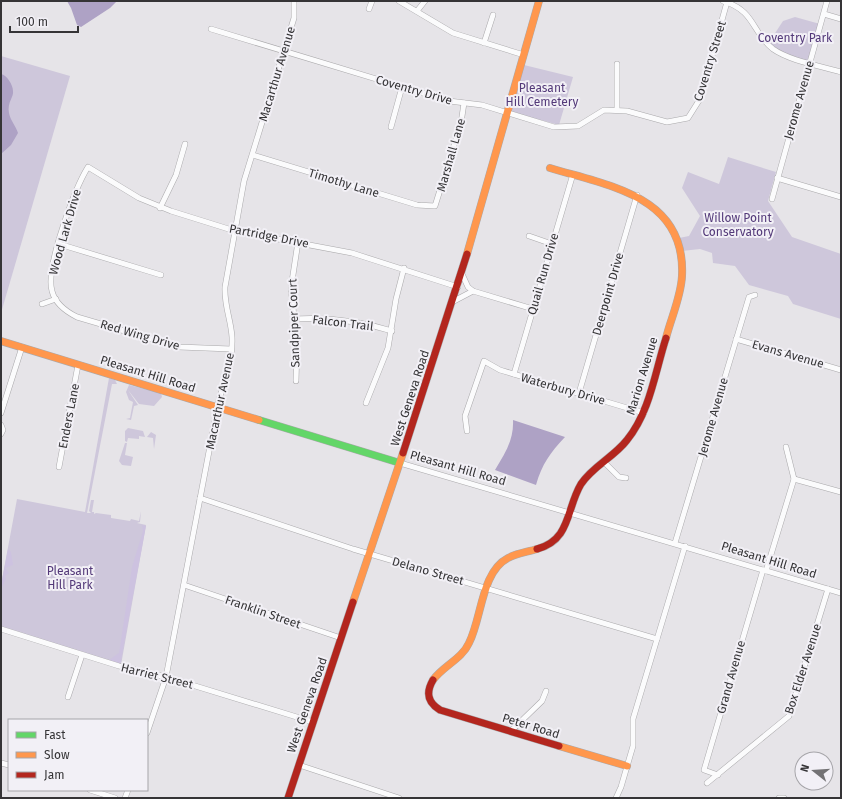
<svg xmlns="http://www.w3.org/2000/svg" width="842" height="799" font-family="'Fira Sans',sans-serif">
	<rect width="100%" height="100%" fill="#e6e4e8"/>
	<g fill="#cec7db">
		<polygon points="795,17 820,24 809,62 787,55 768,44 783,21"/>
		<polygon points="1,56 70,76 1,313"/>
		<polygon points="524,65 573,77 559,125 511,112"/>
		<polygon points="728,157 776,172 768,201 792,237 841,254 841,319 793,304 788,296 749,285 735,266 713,263 712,253 700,249 682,251 679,238 689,236 700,216 682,188 688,172 719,184"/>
		<polygon points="109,378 115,380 117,384 112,384 87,513 91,513 89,511 91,500 94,500 92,512 94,512 94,514 96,513 111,515 111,518 130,521 131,519 139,521 141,511 140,522 137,523 146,525 121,665 1,627 1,585 17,499 85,512"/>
		<polygon points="129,385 161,393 162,397 154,406 139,404 128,390 138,405 134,406 131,420 126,419 130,418 133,402 129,400 126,392"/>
		<polygon points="128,428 143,431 145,437 139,436 139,439 128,438 127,442 125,441 125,431"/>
		<polygon points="151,432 156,435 154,449 153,438 147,437"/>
		<polygon points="125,443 127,443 125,455 133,457 131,466 122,465 119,461"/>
	</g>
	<g fill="#cdc2e0">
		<polygon points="142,525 146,526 120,665 109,660 119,653 120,647 132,567 143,531"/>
		<polygon points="8,549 11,552 13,565 5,568 9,573 5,576 6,579 2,587 1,585"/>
	</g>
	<g fill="#aea2c5">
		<polygon points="67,1 117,1 110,8 81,27 77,25 71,8"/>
		<path d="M1,74C7,75 13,85 13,91C14,97 7,102 9,113C10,120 16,126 18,133L11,145L1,154Z"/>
		<path d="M513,420L565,437C550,453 542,464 536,485L495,470C505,453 514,440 513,420Z"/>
	</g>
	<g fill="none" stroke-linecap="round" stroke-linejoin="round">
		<g stroke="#aaa9ab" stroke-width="6">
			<g id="street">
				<polyline points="399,1 453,33 524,55"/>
				<path d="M723,1C756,11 751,32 773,49C790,61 821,66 841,72"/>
				<polyline points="369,9 372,1"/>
				<polyline points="417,11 425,1"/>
				<polyline points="824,14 841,19"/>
				<polyline points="211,29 449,101 482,105 554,127 578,126 604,110 627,111 667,122 688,118 700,99 727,2"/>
				<polyline points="484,43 493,15"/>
				<polyline points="617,64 617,110"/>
				<polyline points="391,127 402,87"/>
				<polyline points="253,155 417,205 435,206 461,123 464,103"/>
				<polyline points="777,178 841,197"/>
				<polyline points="772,199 827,1"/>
				<polyline points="160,208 176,175 185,144"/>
				<polyline points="529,236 552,244"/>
				<polyline points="59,244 161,275"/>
				<polyline points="462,274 468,287 473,291 533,309"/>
				<polyline points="454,301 473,291"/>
				<polyline points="42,304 56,299"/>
				<path d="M294,319C327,317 360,321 392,331"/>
				<polyline points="736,339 841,370"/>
				<path d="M231,349L179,347L77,317C67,312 55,303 52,291C45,268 75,188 88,167L139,198L171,211L235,231L352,253L458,287"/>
				<polyline points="514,374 573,174"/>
				<polyline points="296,381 297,346 291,288 298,242"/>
				<polyline points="579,393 637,195"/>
				<polyline points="366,403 388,348 396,299 404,268"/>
				<polyline points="1,413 22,347"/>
				<polyline points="1,425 3,430 1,434"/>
				<polyline points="467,431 465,416 484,361 500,370 644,413"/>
				<polyline points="604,462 619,477 626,478"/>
				<polyline points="400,463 841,593"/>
				<polyline points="59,467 78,365"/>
				<polyline points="794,479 841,492"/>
				<polyline points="200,498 353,549 657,639"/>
				<polyline points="675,543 749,297 755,295"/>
				<polyline points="766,571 794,479 786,447"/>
				<polyline points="184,585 341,638"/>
				<polyline points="1,629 119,666 166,677 313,722"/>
				<polyline points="68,697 82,655"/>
				<polyline points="511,731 542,701 546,691"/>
				<path d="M147,733L166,677L219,399C226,379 233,359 232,337C231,320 224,305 225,287L244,181L294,18V1"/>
				<polyline points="1,763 9,765"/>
				<polyline points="299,765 399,798"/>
				<polyline points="718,775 704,770 763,570"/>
				<polyline points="707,783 789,716 828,589"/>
				<polyline points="90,790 115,798"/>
				<polyline points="125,798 128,790"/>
				<polyline points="616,798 621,787 633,746 633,719 685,546"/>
				<polyline points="779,798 784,798"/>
			</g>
		</g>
		<g stroke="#aaa9ab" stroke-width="8">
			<polyline id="fast" points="259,420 400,463"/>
		</g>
		<g stroke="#aaa9ab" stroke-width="8">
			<g id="slow">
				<path d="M550,168C609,186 686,196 682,276C681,297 671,318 666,338"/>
				<polyline points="467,254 539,1"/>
				<polyline points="1,341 259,420"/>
				<polyline points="353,602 403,453"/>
				<path d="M433,680C443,666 462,659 469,643C482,618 481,572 508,558C517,553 528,552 537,549"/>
				<polyline points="559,746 627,766"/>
			</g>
		</g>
		<g stroke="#aaa9ab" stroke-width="8">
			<g id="jam">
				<polyline points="403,453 467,254"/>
				<path d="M537,549C571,540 566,509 581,484C593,466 614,457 627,440C650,412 655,372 666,338"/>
				<path d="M433,680C426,692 427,702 440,710L559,746"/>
				<polyline points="288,798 353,602"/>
			</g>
		</g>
		<use href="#street" stroke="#fbfbfc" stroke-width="5"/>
		<use href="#fast" stroke="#63d668" stroke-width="7"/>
		<use href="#slow" stroke="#ff974d" stroke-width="7"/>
		<use href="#jam" stroke="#b3261e" stroke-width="7"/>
	</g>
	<g text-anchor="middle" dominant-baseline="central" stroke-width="4" stroke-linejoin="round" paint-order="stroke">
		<g font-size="12" fill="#533979" stroke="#f2f0f6">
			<text x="795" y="38">Coventry Park</text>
			<text x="542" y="88">Pleasant<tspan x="542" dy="14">Hill Cemetery</tspan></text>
			<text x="738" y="218">Willow Point<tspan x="738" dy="14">Conservatory</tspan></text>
			<text x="70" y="571">Pleasant<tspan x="70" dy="14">Hill Park</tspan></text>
		</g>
		<g font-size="12" fill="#353436" stroke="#f2f0f6">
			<text transform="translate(710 61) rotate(-73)">Coventry Street</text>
			<text transform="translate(277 74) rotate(-73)">Macarthur Avenue</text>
			<text transform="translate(414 90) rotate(16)">Coventry Drive</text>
			<text transform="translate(799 100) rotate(-74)">Jerome Avenue</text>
			<text transform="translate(451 155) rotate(-74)">Marshall Lane</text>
			<text transform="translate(344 183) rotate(17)">Timothy Lane</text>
			<text transform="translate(65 232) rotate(-74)">Wood Lark Drive</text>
			<text transform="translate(269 236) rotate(11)">Partridge Drive</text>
			<text transform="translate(543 274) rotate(-74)">Quail Run Drive</text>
			<text transform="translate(608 294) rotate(-74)">Deerpoint Drive</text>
			<text transform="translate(294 323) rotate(-92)">Sandpiper Court</text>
			<text transform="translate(343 323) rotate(7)">Falcon Trail</text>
			<text transform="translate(140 335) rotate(16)">Red Wing Drive</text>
			<text transform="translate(788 354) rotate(16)">Evans Avenue</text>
			<text transform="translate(148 374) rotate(17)">Pleasant Hill Road</text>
			<text transform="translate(642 376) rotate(-73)">Marion Avenue</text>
			<text transform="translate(563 389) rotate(16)">Waterbury Drive</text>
			<text transform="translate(410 398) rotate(-72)">West Geneva Road</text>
			<text transform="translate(220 401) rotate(-78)">Macarthur Avenue</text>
			<text transform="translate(69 416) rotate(-79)">Enders Lane</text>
			<text transform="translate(713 417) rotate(-74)">Jerome Avenue</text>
			<text transform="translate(458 468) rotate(16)">Pleasant Hill Road</text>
			<text transform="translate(769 560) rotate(17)">Pleasant Hill Road</text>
			<text transform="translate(428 571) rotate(16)">Delano Street</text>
			<text transform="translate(263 612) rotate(19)">Franklin Street</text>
			<text transform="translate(803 669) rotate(-72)">Box Elder Avenue</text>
			<text transform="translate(157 676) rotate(14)">Harriet Street</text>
			<text transform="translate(731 677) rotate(-74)">Grand Avenue</text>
			<text transform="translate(307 705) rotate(-71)">West Geneva Road</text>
			<text transform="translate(531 726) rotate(17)">Peter Road</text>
		</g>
	</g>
	<rect width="842" height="799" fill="none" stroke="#353436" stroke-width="4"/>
	<rect x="8" y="719" width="140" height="72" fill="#f2f0f6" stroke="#a6a5a9"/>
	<rect x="16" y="732" width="20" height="6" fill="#63d668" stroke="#a6a5a9"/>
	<text x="44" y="739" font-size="12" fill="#353436">Fast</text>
	<rect x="16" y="752" width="20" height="6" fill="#ff974d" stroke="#a6a5a9"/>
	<text x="44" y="759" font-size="12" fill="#353436">Slow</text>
	<rect x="16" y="772" width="20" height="6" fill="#b3261e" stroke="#a6a5a9"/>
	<text x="44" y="779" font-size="12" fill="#353436">Jam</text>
	<g transform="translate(814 771) rotate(287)"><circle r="19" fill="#f2f0f6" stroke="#a6a5a9"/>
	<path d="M0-3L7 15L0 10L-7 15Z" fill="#737274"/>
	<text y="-6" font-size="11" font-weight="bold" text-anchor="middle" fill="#353436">N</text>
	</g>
	<path d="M10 26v6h68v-6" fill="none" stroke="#353436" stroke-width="2"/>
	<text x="16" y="26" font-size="12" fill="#353436" stroke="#f2f0f6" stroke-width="3" paint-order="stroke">100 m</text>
</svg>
